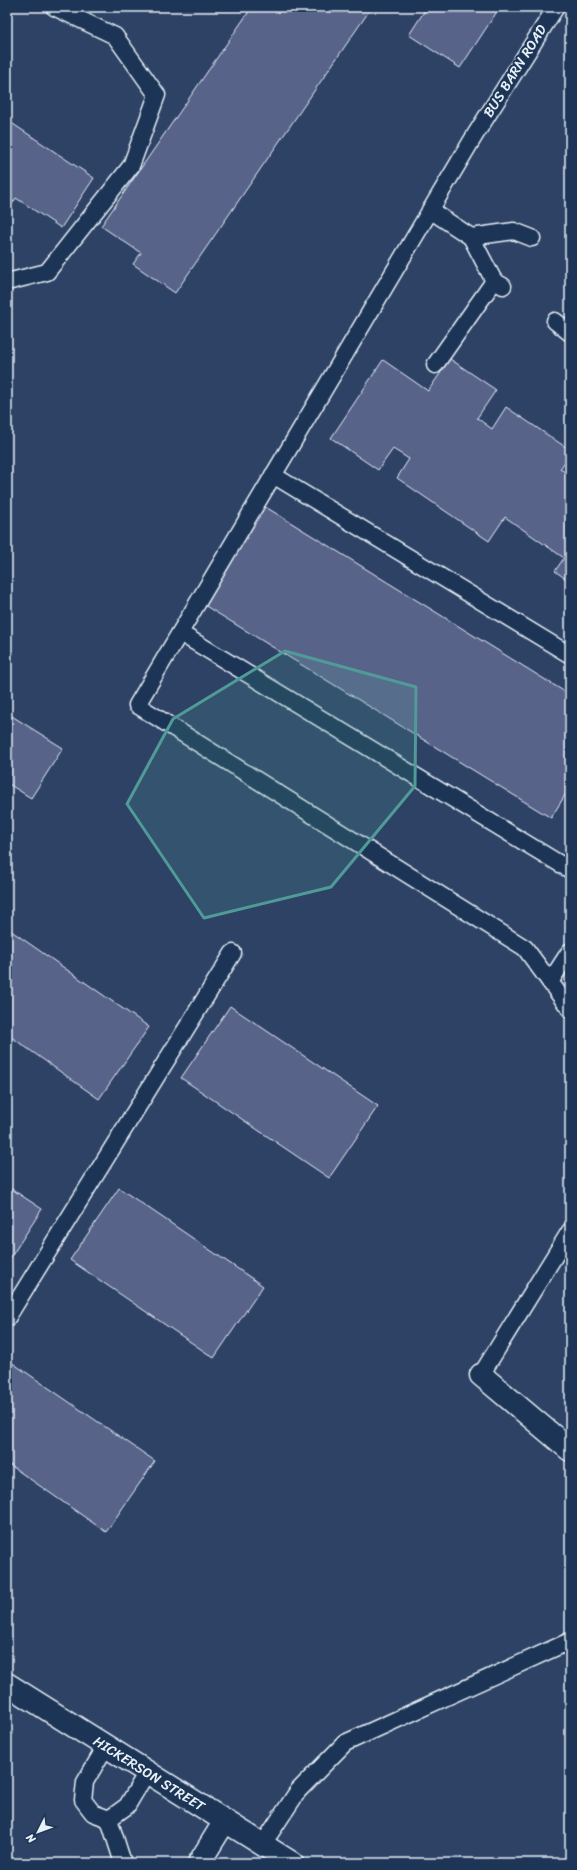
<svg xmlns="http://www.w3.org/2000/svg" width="577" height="1870" font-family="Sriracha,sans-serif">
	<rect width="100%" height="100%" fill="#2e4266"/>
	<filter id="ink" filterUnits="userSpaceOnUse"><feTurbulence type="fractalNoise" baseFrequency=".025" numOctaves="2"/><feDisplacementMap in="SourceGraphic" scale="8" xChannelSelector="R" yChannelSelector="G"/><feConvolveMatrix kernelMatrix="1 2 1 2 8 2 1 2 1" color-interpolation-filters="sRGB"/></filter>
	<g filter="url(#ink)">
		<g fill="#59648a" stroke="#e8f1f8">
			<polygon points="252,7 372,7 175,293 133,264 141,253 101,226"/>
			<polygon points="427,7 500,7 460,68 409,35"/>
			<polygon points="7,120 94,178 61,228 16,198 7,212"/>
			<polygon points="450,359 496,390 477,418 492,429 506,407 570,450 570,454 560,469 570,475 570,582 555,571 564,558 505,517 489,541 397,478 409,459 393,449 378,470 331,438 383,360 428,391"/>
			<polygon points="264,506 570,695 570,787 551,818 204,605"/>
			<polygon points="7,713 63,748 31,798 7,783"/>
			<polygon points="7,928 149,1027 99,1099 7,1034"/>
			<polygon points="230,1006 378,1106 329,1178 181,1078"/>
			<polygon points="7,1186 42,1209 7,1263"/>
			<polygon points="119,1188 263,1286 214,1358 70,1260"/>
			<polygon points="11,1362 155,1461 106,1532 7,1463 7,1369"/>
		</g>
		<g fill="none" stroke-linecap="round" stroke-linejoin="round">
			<g stroke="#e8f1f8" stroke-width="19">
				<g id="lane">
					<polyline points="556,7 475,135 137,705 525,948 570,1009"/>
					<polyline points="430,210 471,237 514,231 532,238"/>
					<polyline points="471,237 494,281 503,286"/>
					<polyline points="7,282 47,272 131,166 157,95 115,36 54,7"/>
					<polyline points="555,321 570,333"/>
					<polyline points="435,365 494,281"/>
					<polyline points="273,475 570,655"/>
					<polyline points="180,633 570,870"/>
					<polyline points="550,982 570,951"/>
					<polyline points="7,1318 233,953"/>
					<polyline points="481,1375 570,1231"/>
					<polyline points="106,1746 85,1782 83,1800 93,1813 109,1819 127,1806 147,1772"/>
					<polyline points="109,1819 123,1863"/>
					<polyline points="263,1844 298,1791 345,1743 570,1641"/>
				</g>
			</g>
			<g stroke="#e8f1f8" stroke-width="25">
				<g id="street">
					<polyline points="481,1375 570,1450"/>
					<path id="s1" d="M7,1684L292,1863"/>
					<polyline points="199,1863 225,1821"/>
				</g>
			</g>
			<use href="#lane" stroke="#1d3557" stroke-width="16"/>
			<use href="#street" stroke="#1d3557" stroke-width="22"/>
		</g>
	</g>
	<path fill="#509b97" fill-opacity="0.2" stroke="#509b97" stroke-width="3" stroke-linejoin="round" d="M285,651L416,687L415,786L331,887L204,918L127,804L173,719Z"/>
	<g text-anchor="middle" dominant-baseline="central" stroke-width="4" stroke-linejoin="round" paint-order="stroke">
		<g font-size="14" fill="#e8f1f8" stroke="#1d3557">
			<text transform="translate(515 71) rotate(-58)">BUS BARN ROAD</text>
			<text stroke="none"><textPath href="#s1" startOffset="168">HICKERSON STREET</textPath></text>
		</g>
	</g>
	<rect width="577" height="1870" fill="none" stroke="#1d3557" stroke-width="24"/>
	<rect x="12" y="12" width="553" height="1846" fill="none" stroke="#e8f1f8" stroke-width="1.5" filter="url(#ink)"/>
	<g transform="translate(38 1832) rotate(228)" stroke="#1d3557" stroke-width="3" paint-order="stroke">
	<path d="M0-3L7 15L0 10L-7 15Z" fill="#e8f1f8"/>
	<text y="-6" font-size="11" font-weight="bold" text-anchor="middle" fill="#e8f1f8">N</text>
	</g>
</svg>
